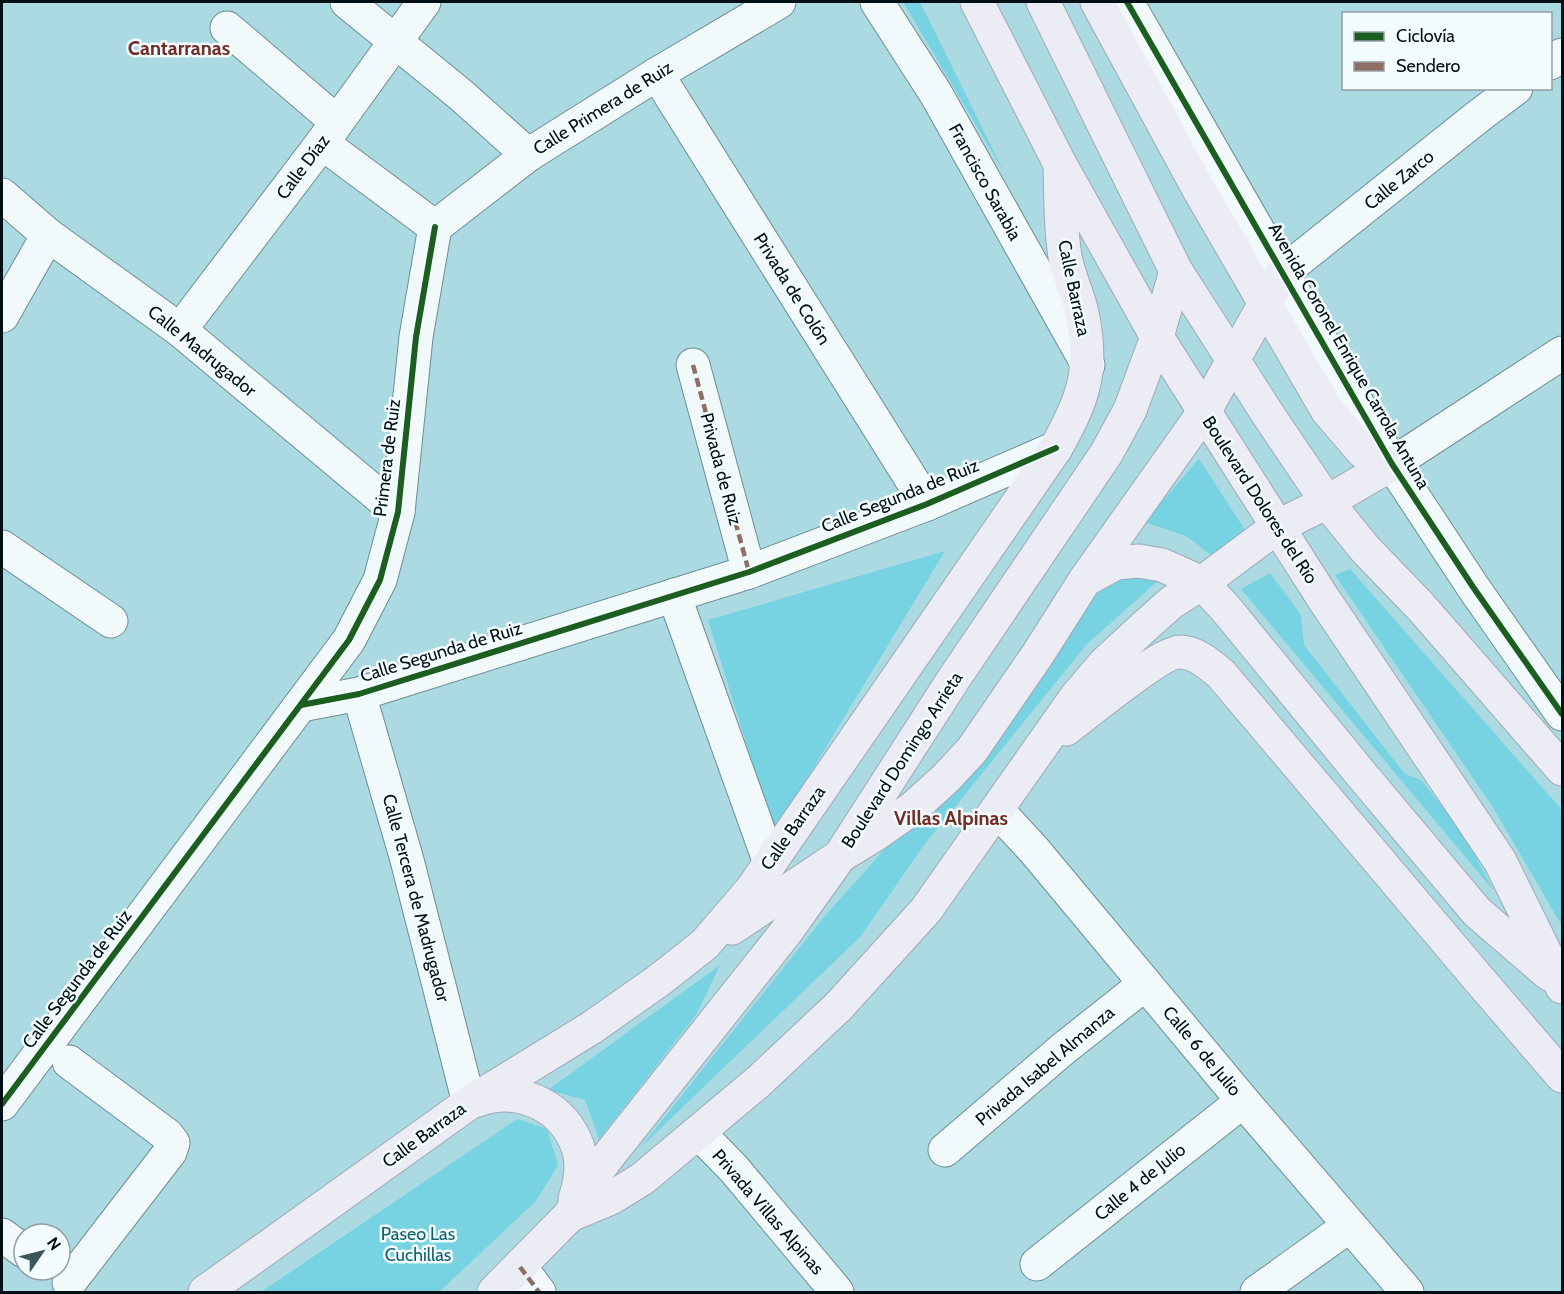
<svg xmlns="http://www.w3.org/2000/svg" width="1564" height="1294" font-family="Cabin,sans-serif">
	<rect width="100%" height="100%" fill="#abdae2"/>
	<g fill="#77d2e1">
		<polygon points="903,2 920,2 1004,172"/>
		<polygon points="1199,459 1245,530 1211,555 1186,536 1144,522"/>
		<polygon points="945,551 774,833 708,620"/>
		<polygon points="1350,569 1562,810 1562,926 1494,809 1335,575"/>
		<polygon points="1139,571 1161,578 1087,644 924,845 861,936 640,1148 824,917 933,795 1056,639 1110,577"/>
		<polygon points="1270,573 1301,615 1304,645 1405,774 1421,780 1448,814 1475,855 1493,890 1241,589"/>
		<polygon points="720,965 696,1015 599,1139 585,1100 548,1090"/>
		<polygon points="517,1119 547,1129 558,1165 536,1201 439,1292 261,1292"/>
	</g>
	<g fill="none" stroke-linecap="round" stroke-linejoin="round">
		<g stroke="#6d8e93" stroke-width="35">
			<g id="minor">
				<polyline points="347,2 461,95 528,155"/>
				<polyline points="877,2 936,94 1088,365"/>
				<polyline points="1127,2 1392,464 1473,587 1562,714"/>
				<polyline points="227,28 337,122"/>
				<polyline points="1550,63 1562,55"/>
				<polyline points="657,74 927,504"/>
				<polyline points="322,143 435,227"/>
				<polyline points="2,195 48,235 180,330 398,512"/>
				<polyline points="435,227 528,155 657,74 779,2"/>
				<polyline points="1282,273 1480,115 1516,88"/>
				<polyline points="2,316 48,235"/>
				<polyline points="180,330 322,143 424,2"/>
				<polyline points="693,365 749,572"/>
				<polyline points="1392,464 1562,353"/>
				<polyline points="2,547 111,621"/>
				<polyline points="674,595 770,863"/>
				<polyline points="359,694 407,860 469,1103"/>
				<polyline points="301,705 359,694 749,572 927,504 1056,448"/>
				<polyline points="997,810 1034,850 1243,1101 1407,1292"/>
				<polyline points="2,1104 349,640 380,580 398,512 416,337 435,227"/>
				<polyline points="698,1132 734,1169 837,1292"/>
				<polyline points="945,1150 1063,1049 1145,984"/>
				<polyline points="2,1235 24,1251"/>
				<polyline points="1037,1264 1243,1101"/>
				<polyline points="520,1267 539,1292"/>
				<polyline points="69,1283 170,1152 173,1143 167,1135 69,1062"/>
				<polyline points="1257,1292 1349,1226"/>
			</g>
		</g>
		<g stroke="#9ea9b7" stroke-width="35">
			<g id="major">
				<polyline points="977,2 1060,164 1157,337 1323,598 1500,861 1562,987"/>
				<polyline points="1043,2 1176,271 1269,416 1327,502 1366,550 1421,607 1562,769"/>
				<polyline points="1097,2 1198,188 1327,410 1362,451 1375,460 1392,464"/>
				<polyline points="1085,580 1116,563 1139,561 1162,565 1202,583 1226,609 1361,774 1477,912 1549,974"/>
				<path d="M1066,729C1086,714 1162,651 1181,652C1197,653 1210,665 1221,674L1477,977L1562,1076"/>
				<polyline points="732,928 840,856 873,836 913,808 946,778 972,750 1038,654 1085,580 1204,412 1282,273"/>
				<path d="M478,1100C516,1086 558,1103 575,1140C584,1158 581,1181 575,1199"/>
				<polyline points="570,1215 611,1198 642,1179 758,1082 838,1007 926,910 1076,697 1105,663 1145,626 1172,602 1202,583 1277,527 1327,502 1392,464"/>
				<path d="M205,1292L469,1103L591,1028L658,981L705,944L752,889L1056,448C1084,398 1094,370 1082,313C1078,294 1068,275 1065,256C1060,226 1061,195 1060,164"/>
				<polyline points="494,1292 570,1215 590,1180 610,1154 786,932 840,856 953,680 1106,454 1130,410 1157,337 1176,271"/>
			</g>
		</g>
		<use href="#minor" stroke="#f2f9fb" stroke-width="33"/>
		<use href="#major" stroke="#ececf4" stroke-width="33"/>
		<g stroke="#8d6e63" stroke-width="4.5" stroke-dasharray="9 4.5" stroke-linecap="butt">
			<polyline points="693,365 749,572"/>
			<polyline points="520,1267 539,1292"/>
		</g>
		<g stroke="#f3fdff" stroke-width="10">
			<g id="cycleway">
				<polyline points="1127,2 1392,464 1473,587 1562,714"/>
				<polyline points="301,705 359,694 749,572 927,504 1056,448"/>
				<polyline points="2,1104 349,640 380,580 398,512 416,337 435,227"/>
			</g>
		</g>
		<use href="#cycleway" stroke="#1b5e20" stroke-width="6"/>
	</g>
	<g text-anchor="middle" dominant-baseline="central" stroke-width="5" stroke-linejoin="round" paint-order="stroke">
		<g font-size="18" fill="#001014" stroke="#f3fdff">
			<text transform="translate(603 108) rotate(-32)">Calle Primera de Ruiz</text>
			<text transform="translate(303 167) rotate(-53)">Calle Díaz</text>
			<text transform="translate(1399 180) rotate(-39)">Calle Zarco</text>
			<text transform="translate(985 182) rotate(61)">Francisco Sarabia</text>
			<text transform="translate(1074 288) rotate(78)">Calle Barraza</text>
			<text transform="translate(792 289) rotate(58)">Privada de Colón</text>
			<text transform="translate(202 351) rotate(39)">Calle Madrugador</text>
			<text transform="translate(1349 356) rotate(60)">Avenida Coronel Enrique Carrola Antuna</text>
			<text transform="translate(387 458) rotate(-83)">Primera de Ruiz</text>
			<text transform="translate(721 469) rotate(75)">Privada de Ruiz</text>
			<text transform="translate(900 496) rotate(-22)">Calle Segunda de Ruiz</text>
			<text transform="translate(1260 500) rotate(57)">Boulevard Dolores del Río</text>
			<text transform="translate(441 652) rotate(-17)">Calle Segunda de Ruiz</text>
			<text transform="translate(902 760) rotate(-57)">Boulevard Domingo Arrieta</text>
			<text transform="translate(793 828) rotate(-55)">Calle Barraza</text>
			<text transform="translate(416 898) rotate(75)">Calle Tercera de Madrugador</text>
			<text transform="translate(77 979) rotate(-53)">Calle Segunda de Ruiz</text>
			<text transform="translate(1202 1051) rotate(50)">Calle 6 de Julio</text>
			<text transform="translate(1045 1066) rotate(-40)">Privada Isabel Almanza</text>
			<text transform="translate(424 1135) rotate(-36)">Calle Barraza</text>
			<text transform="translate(1140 1182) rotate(-39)">Calle 4 de Julio</text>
			<text transform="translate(768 1212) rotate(49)">Privada Villas Alpinas</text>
		</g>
		<g font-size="18" fill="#12616c" stroke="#f3fdff">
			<text x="418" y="1234">Paseo Las<tspan x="418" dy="21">Cuchillas</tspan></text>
		</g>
		<g font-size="20" font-weight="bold" fill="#722d25" stroke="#f3fdff">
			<text x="179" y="48">Cantarranas</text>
			<text x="951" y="818">Villas Alpinas</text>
		</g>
	</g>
	<rect width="1564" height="1294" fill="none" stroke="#001014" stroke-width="6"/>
	<rect x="1342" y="12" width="210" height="78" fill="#f3fdff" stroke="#929ea1" stroke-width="1.5"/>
	<rect x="1354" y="32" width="30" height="9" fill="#1b5e20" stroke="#929ea1" stroke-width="1.5"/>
	<text x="1396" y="42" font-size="18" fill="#001014">Ciclovía</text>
	<rect x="1354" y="62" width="30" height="9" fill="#8d6e63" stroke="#929ea1" stroke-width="1.5"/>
	<text x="1396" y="72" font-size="18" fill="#001014">Sendero</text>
	<g transform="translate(42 1252) rotate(55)"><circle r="28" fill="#f3fdff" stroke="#929ea1" stroke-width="1.5"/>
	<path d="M0-4.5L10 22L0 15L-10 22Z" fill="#3c575c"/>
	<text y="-9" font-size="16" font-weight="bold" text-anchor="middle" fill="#001014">N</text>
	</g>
</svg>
